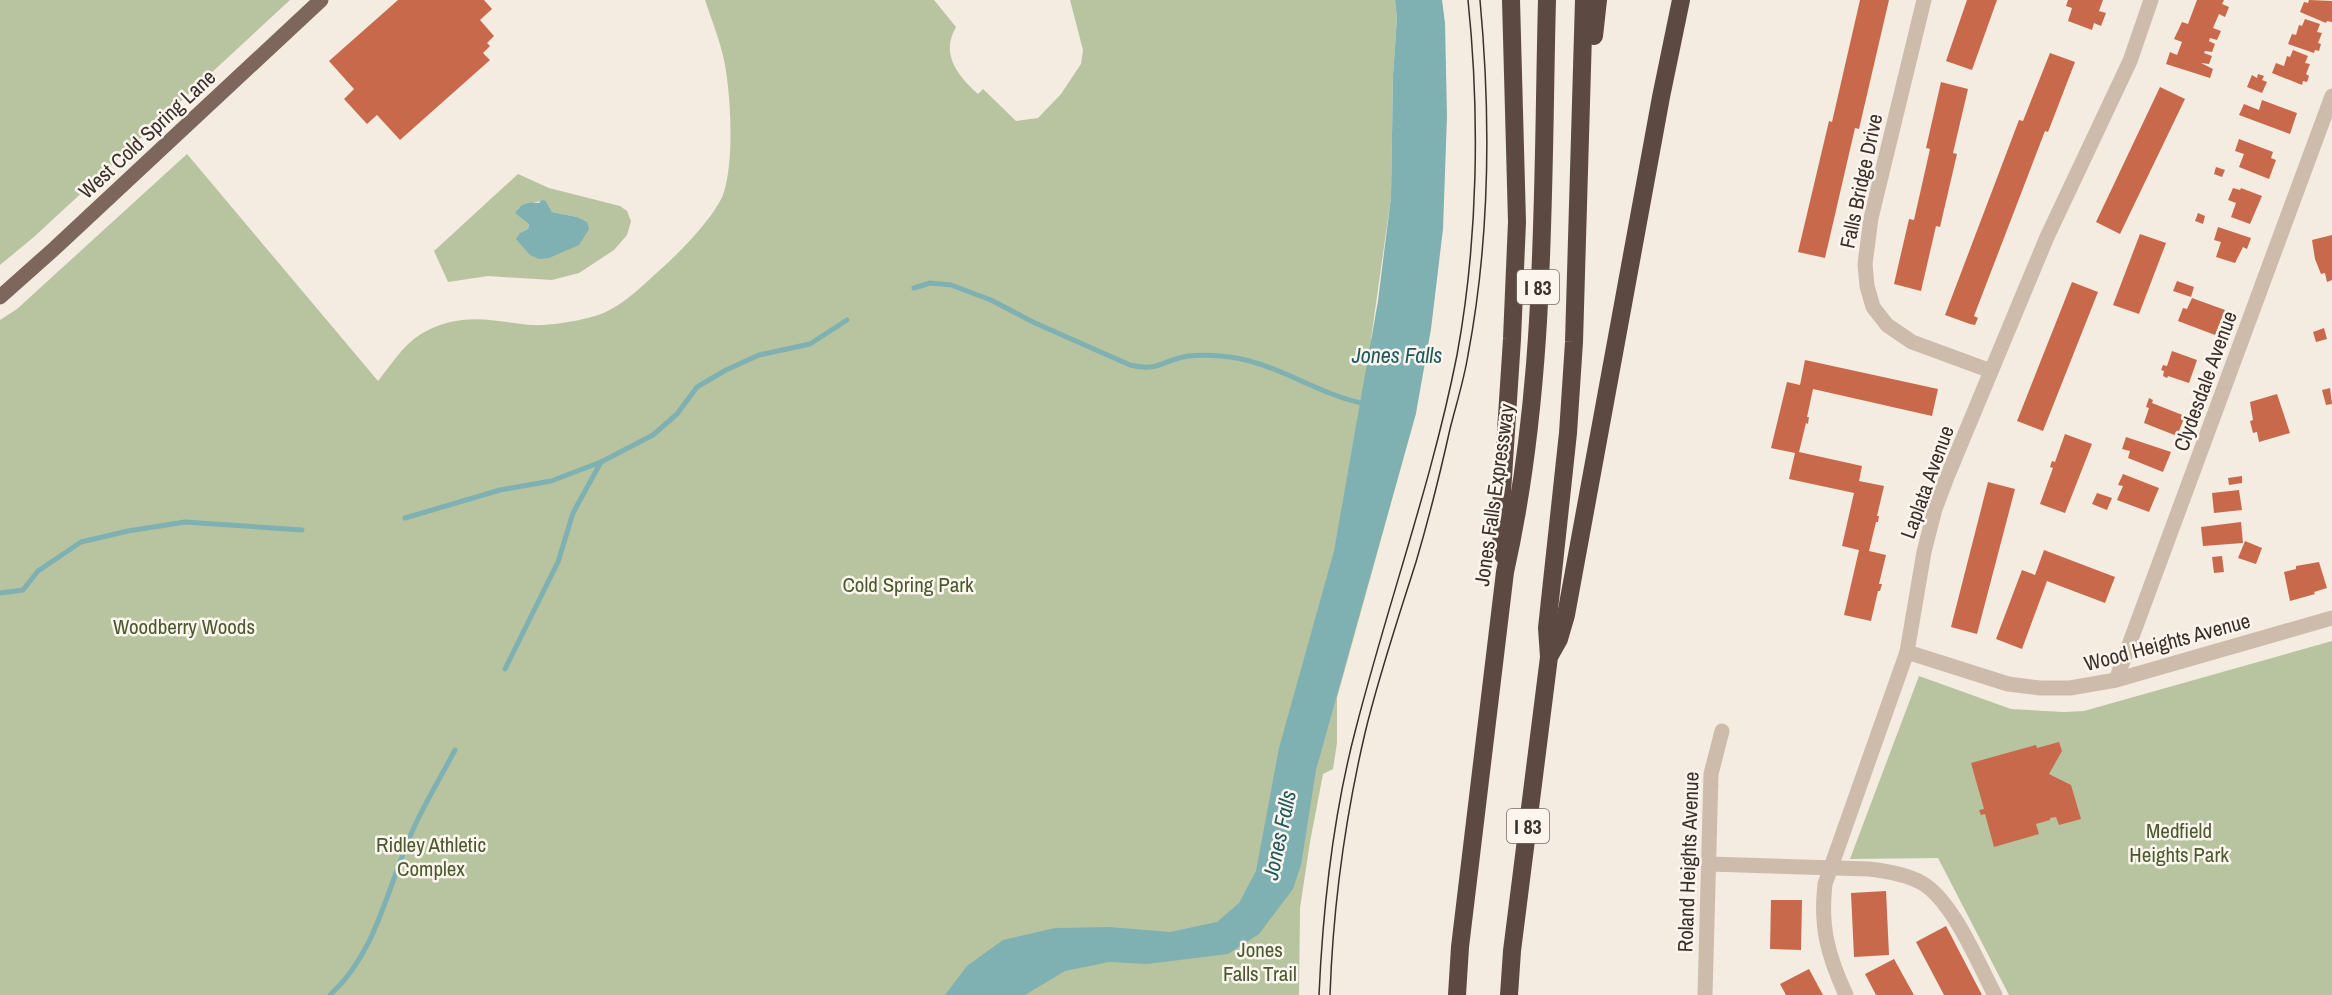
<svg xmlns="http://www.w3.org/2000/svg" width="2332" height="995" font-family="'Archivo Narrow',sans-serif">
	<rect width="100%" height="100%" fill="#f4ebe1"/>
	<g fill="#b8c4a0" fill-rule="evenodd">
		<polygon points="0,0 290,0 35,236 0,265"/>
		<path d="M705,0H934L956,27C940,54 958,76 978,94L983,89L1016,121L1038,118L1061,94L1081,64L1083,50L1070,0H1395L1397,18L1393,75L1391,197L1371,339L1416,413L1337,698V743L1333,769L1323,774L1310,842L1300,908L1299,995H0V320L17,309L187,154L378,381C391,365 403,345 421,334C462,311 490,321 532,325C548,326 579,321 595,316C620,309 642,286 661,269C680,252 716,216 724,192C734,159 731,99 725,65C721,43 712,21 705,0Z"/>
		<path d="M518,174L549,188L620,206L627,211L631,221L627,235L614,250L579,273L552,280L488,276L448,282L434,251ZM546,201L552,212L577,217L520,233L528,229L529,223L516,213L518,208L535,202Z"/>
		<polygon points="2332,641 2332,995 2009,995 1938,858 1850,859 1919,676 2011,709 2064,712 2084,711"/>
	</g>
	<g fill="#7fb0b2">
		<polygon points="1395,0 1442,0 1445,23 1447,116 1443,229 1431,329 1416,413 1316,770 1301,865 1293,889 1259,934 1228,954 1147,964 1109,962 1065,971 1025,995 945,995 967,966 1003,940 1055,928 1109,927 1170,932 1217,922 1239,903 1256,871 1279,748 1334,551 1378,301 1391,197 1393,75 1397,18"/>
		<path d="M542,200L546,201L552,212L577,217L587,222L589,229L579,245L549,258L539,259L530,255L516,239L520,233L528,229L529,224L515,213C520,204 529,201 539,203Z"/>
	</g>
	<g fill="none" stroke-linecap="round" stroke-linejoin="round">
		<g stroke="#7fb0b2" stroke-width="5">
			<path d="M914,288L930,283L951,285L991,300L1035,323L1130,365C1159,372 1163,360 1188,356C1198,355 1211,355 1221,356C1275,360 1314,394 1366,404"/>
			<polyline points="405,518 500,490 551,481 601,462 653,435 677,414 697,387 726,370 759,355 810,344 847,320"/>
			<polyline points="0,593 23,590 38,571 81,542 128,531 185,522 302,530"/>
			<polyline points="505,669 558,562 573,513 601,462"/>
			<path d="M330,995C377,952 387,888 412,832C424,804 441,777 455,750"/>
		</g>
	</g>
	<g fill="#c8694b">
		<polygon points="398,0 484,0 492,9 480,20 494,36 487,43 490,46 483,53 490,60 400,140 377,115 367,124 344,99 354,89 329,61"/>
		<polygon points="1860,0 1889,0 1859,129 1855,128 1825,258 1798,252 1829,121 1832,122"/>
		<polygon points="1967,0 1997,0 1972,70 1946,61"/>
		<polygon points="2068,0 2103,0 2099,11 2106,13 2101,26 2094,23 2092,30 2068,21 2072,8 2066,6"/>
		<polygon points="2197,0 2224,0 2222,4 2229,7 2225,17 2219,14 2213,28 2221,31 2217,40 2210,38 2209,41 2215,44 2212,52 2205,51 2204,53 2212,56 2209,64 2201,63 2213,69 2210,78 2166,64 2170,52 2177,55 2182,42 2174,39 2182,22 2188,24"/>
		<polygon points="2309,0 2332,1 2332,22 2327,21 2326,23 2300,12 2304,2 2308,3"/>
		<polygon points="2305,19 2320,24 2317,32 2322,33 2318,43 2321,44 2319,51 2315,50 2314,53 2288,44 2292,34 2296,35 2299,25 2302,26"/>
		<polygon points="2293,50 2308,56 2305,63 2310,64 2306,74 2309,76 2307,82 2303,81 2302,85 2272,73 2276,63 2284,66 2287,56 2290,57"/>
		<polygon points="2050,53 2075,62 2048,132 2045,131 1974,316 1978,318 1975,325 1970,324 1945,315 2019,120 2023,121"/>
		<polygon points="2258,74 2264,76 2262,80 2267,82 2262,93 2247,87 2252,75 2257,78"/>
		<polygon points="1941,82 1968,89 1953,153 1957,154 1940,227 1936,226 1921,291 1894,284 1909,219 1914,220 1930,149 1926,148"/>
		<polygon points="2160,87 2185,99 2120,234 2096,222"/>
		<polygon points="2262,100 2297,113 2290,134 2239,115 2244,104 2259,110"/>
		<polygon points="2239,139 2273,152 2271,158 2276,160 2269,179 2239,167 2244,154 2235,151"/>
		<polygon points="2216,167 2225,170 2222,177 2214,174"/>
		<polygon points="2233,188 2240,190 2241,188 2262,196 2250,224 2231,217 2236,203 2228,200"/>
		<polygon points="2198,213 2205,216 2203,224 2195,221"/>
		<polygon points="2218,227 2251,238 2247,249 2243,247 2235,263 2216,257 2221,242 2214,240"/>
		<polygon points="2140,234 2166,243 2139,314 2113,305"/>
		<polygon points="2332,235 2332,280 2327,282 2325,273 2321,274 2315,259 2312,240"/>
		<polygon points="2177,281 2194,287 2191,297 2173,291"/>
		<polygon points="2072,282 2098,292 2043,431 2017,421"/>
		<polygon points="2192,298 2225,310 2215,335 2178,321 2183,308 2187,309"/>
		<polygon points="2324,328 2327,339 2316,342 2313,332"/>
		<polygon points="2172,351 2197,360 2189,383 2168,376 2167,378 2163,376 2164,371 2161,370 2163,365 2167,366"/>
		<polygon points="1805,360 1938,389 1932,416 1813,389 1807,417 1809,417 1808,424 1806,423 1799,452 1862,466 1859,481 1884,486 1877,516 1879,516 1878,522 1876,522 1869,551 1886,555 1879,584 1882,584 1880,591 1878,591 1871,621 1844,615 1859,550 1842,546 1854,493 1789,479 1795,453 1771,448 1787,382 1800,385"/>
		<polygon points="2330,388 2332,404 2326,405 2322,390"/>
		<polygon points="2277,394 2290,433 2259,442 2257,432 2253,433 2250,421 2253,420 2250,402"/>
		<polygon points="2149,398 2153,400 2152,403 2185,416 2177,436 2144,423 2149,408 2146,407"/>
		<polygon points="2065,434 2092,444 2065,513 2040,504 2053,468 2050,467 2052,461 2055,462"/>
		<polygon points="2126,437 2171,452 2163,472 2128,458 2130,451 2122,449"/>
		<polygon points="2123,474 2159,488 2149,512 2117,500 2123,486 2118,485"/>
		<polygon points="2242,476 2242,483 2229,485 2228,478"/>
		<polygon points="1988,482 2015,489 1977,634 1951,627"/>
		<polygon points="2239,490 2242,510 2214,513 2212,493"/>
		<polygon points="2097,493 2112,498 2107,510 2092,504"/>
		<polygon points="2241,522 2243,543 2203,546 2201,527"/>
		<polygon points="2245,541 2262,548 2256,564 2238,558"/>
		<polygon points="2044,550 2115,577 2105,603 2047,581 2022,649 1996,639 2022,570 2035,575"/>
		<polygon points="2222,556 2224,572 2214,573 2212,557"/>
		<polygon points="2319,562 2327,588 2314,592 2315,594 2290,601 2284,572 2296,569 2296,566"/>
		<polygon points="2059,742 2062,751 2049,774 2071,785 2081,819 2059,825 2056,817 2050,818 2050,820 2036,824 2039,834 1994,847 1985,814 1981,815 1979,810 1984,809 1971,763 2036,745 2037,748"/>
		<polygon points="1886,891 1889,955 1854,957 1851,893"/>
		<polygon points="1771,900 1802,900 1801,950 1770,949"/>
		<polygon points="1946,926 1982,995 1944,995 1916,942"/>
		<polygon points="1894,959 1914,995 1876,995 1865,974"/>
		<polygon points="1809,969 1823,995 1786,995 1780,984"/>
	</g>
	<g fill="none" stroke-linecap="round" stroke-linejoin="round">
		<g stroke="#cdbbac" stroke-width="15">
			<polyline points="1924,0 1871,218 1865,264 1867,286 1873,307 1887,325 1912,342 1991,371"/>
			<polyline points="1907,652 2008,684 2040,688 2070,688 2116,680 2332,618"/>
			<polyline points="2116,680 2332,96"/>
			<path d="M1709,864L1869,869C1887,871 1906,874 1922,883C1953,901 1978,963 1995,995"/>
			<polyline points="1705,995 1711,774 1722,731"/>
			<path d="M1846,995C1828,956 1820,927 1825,884L1907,652L1924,552L1935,509L1947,477L2047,237L2130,61L2151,0"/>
		</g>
		<polyline stroke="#7d675c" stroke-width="15" points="0,297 55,248 321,0"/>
		<g stroke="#5c4a42" stroke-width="18">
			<polyline points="1594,36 1598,0"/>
			<polyline points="1503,555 1500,523 1512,339 1517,222 1511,0"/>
			<polyline points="1550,655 1559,639 1566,615 1661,97 1681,0"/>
			<path d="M1457,995L1460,947L1505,572C1547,385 1542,190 1547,0"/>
			<polyline points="1509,995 1512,951 1549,657 1547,628 1568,433 1574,342 1584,0"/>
		</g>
		<g stroke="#3b302b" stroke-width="1.5">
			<path d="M1319,995C1323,905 1333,815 1356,728C1388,603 1432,482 1457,355C1478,241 1480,115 1468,0"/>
			<path d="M1330,995C1333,907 1345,819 1365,733C1379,675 1398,619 1416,562C1429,518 1440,474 1450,429C1456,405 1464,380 1468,355C1490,239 1491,118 1480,0"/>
		</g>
	</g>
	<g text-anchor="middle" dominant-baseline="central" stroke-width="5" stroke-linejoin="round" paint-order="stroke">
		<g fill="#fbf5ee" stroke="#756b66" stroke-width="1.5">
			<rect x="1517" y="270" width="42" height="34" rx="4.5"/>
			<rect x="1507" y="809" width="42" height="34" rx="4.5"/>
		</g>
		<g font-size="20" font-weight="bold" fill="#3b302b">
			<text x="1538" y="287">I 83</text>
			<text x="1528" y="826">I 83</text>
		</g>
		<g font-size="21" fill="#3b302b" stroke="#fbf5ee">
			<text transform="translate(147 134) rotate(-43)">West Cold Spring Lane</text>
			<text transform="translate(1861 181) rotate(-78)">Falls Bridge Drive</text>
			<text transform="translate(2205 381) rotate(-70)">Clydesdale Avenue</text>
			<text transform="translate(1927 482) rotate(-70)">Laplata Avenue</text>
			<text transform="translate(1494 495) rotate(-82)">Jones Falls Expressway</text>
			<text transform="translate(2167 642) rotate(-15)">Wood Heights Avenue</text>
			<text transform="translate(1688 862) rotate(-88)">Roland Heights Avenue</text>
		</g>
		<g font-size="21" fill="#4a5a2e" stroke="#fbf5ee">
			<text x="908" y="584">Cold Spring Park</text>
			<text x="184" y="626">Woodberry Woods</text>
			<text x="2179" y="830">Medfield<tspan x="2179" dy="24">Heights Park</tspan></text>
			<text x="431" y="844">Ridley Athletic<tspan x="431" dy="24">Complex</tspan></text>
			<text x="1260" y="949">Jones<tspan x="1260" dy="24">Falls Trail</tspan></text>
		</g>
		<g font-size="22" font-style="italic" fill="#1f5a5e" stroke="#fbf5ee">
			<text x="1397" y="355">Jones Falls</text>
			<text transform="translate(1279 835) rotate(-78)">Jones Falls</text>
		</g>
	</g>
</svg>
